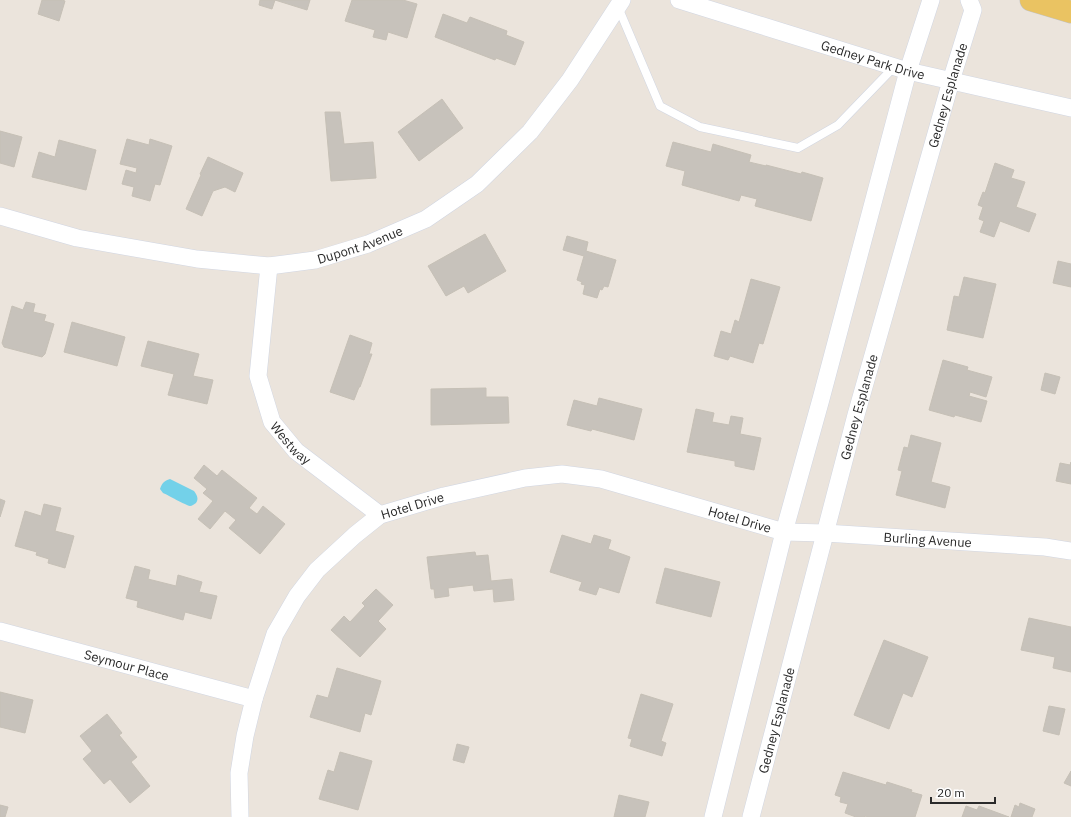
<svg xmlns="http://www.w3.org/2000/svg" width="1071" height="817" font-family="'IBM Plex Sans',sans-serif">
	<rect width="100%" height="100%" fill="#ebe4dc"/>
	<path fill="#73d1e9" d="M170,479L194,491C197,495 199,499 196,503C194,504 192,506 190,506C185,505 168,495 163,493L160,489C162,483 164,481 170,479Z"/>
	<g fill="#c7c2bb" stroke="#c6c0b6">
		<polygon points="42,0 62,0 65,1 59,21 38,14"/>
		<polygon points="260,0 275,0 272,9 259,5"/>
		<polygon points="275,0 310,0 307,10"/>
		<polygon points="352,0 403,0 417,4 407,38 388,32 386,40 373,37 375,30 345,21"/>
		<polygon points="443,14 467,23 470,17 507,31 506,35 524,42 515,65 496,58 495,60 435,37"/>
		<polygon points="442,99 463,128 419,161 398,132"/>
		<polygon points="325,112 340,112 344,144 373,142 376,178 331,181"/>
		<polygon points="0,131 22,137 14,167 0,163"/>
		<polygon points="127,139 149,145 150,139 172,146 160,185 155,184 150,201 132,196 134,187 122,184 126,170 136,173 137,168 120,164"/>
		<polygon points="59,140 96,150 86,190 32,177 39,152 55,157"/>
		<polygon points="673,142 711,152 713,144 751,155 749,162 766,166 766,165 801,174 802,172 823,178 811,221 755,206 757,199 741,195 739,201 682,185 685,171 666,166"/>
		<polygon points="208,157 243,173 235,192 225,187 213,191 202,216 186,209 201,175 200,174"/>
		<polygon points="995,163 1014,170 1011,178 1025,182 1016,207 1036,214 1029,232 1000,221 994,237 980,232 984,221 979,219 983,207 978,205 983,192 985,193"/>
		<polygon points="485,234 506,271 468,293 464,286 446,296 428,266"/>
		<polygon points="567,236 588,242 586,251 616,260 608,287 604,286 602,290 600,289 597,298 583,294 585,285 581,284 582,282 577,280 584,256 563,250"/>
		<polygon points="1058,261 1071,264 1071,287 1053,283"/>
		<polygon points="964,277 996,284 983,338 947,330 954,296 959,297"/>
		<polygon points="751,279 780,287 763,344 759,343 753,363 730,356 728,360 714,356 721,331 731,334 735,320 739,322"/>
		<polygon points="26,302 35,304 33,312 46,315 44,321 54,324 45,354 42,357 4,347 2,343 12,306 23,310"/>
		<polygon points="72,322 125,337 117,366 64,352"/>
		<polygon points="350,335 372,343 369,354 372,354 360,387 359,387 354,400 330,392"/>
		<polygon points="148,341 199,354 193,376 213,380 207,404 168,395 174,374 141,366"/>
		<polygon points="943,360 968,367 967,370 992,377 986,397 970,392 969,396 987,401 981,422 955,415 954,417 929,410"/>
		<polygon points="1045,373 1060,377 1055,394 1041,390"/>
		<polygon points="486,388 486,397 508,397 509,423 431,425 431,389"/>
		<polygon points="599,398 642,409 634,440 592,429 591,431 567,425 574,400 597,406"/>
		<polygon points="696,409 714,413 712,422 729,425 731,416 743,418 740,434 761,438 754,470 735,466 735,461 687,452"/>
		<polygon points="911,435 941,443 931,482 950,487 945,508 896,495 902,471 898,470 904,447 908,448"/>
		<polygon points="1071,462 1071,484 1056,481 1060,463 1070,465"/>
		<polygon points="204,465 217,476 222,470 257,498 249,508 257,514 263,506 285,524 260,554 229,528 236,520 225,511 210,529 198,519 213,501 203,493 207,489 194,478"/>
		<polygon points="0,499 5,501 0,517"/>
		<polygon points="44,504 61,508 55,531 74,536 65,568 48,563 49,559 36,555 37,552 15,546 25,511 41,516"/>
		<polygon points="562,535 591,544 594,535 611,540 608,549 630,557 619,593 599,587 596,595 579,590 582,582 550,572"/>
		<polygon points="475,552 476,556 488,555 491,581 512,579 514,600 494,602 493,589 474,591 473,585 448,588 449,596 435,598 434,589 431,589 427,557"/>
		<polygon points="135,566 150,570 148,579 176,586 178,575 202,582 199,592 217,596 211,619 185,612 183,620 137,607 138,601 126,598"/>
		<polygon points="665,568 720,582 711,617 656,603"/>
		<polygon points="376,589 393,605 378,621 386,629 360,657 331,630 344,616 350,622 365,606 362,603"/>
		<polygon points="1029,618 1071,627 1071,672 1053,668 1055,657 1021,650"/>
		<polygon points="884,640 928,657 912,697 903,693 889,729 854,715"/>
		<polygon points="337,668 381,681 371,715 365,713 360,732 310,717 317,695 328,698"/>
		<polygon points="0,692 33,700 25,733 0,727"/>
		<polygon points="641,694 673,704 661,741 666,743 662,756 630,746 632,739 628,738"/>
		<polygon points="1049,706 1065,709 1059,735 1043,731"/>
		<polygon points="107,714 122,733 119,735 137,757 131,762 150,786 130,803 110,779 104,784 83,759 92,751 80,736"/>
		<polygon points="457,744 469,747 464,763 453,760"/>
		<polygon points="340,752 372,761 358,810 319,799 328,770 334,772"/>
		<polygon points="1071,771 1071,786 1064,783"/>
		<polygon points="843,772 886,785 887,782 912,790 911,792 922,795 915,817 867,817 865,816 864,817 856,817 845,813 848,804 840,802 841,797 835,795"/>
		<polygon points="619,795 649,802 645,817 614,817"/>
		<polygon points="1020,803 1035,809 1032,817 1011,817 1015,805 1019,807"/>
		<polygon points="0,805 8,807 5,817 0,817"/>
		<polygon points="966,806 977,810 979,806 1009,817 962,817"/>
	</g>
	<g fill="none" stroke-linecap="round" stroke-linejoin="round">
		<g stroke="#d1d6e2" stroke-width="9">
			<polyline id="lane" points="618,7 660,106 700,127 798,148 838,125 894,67"/>
		</g>
		<g stroke="#d1d6e2" stroke-width="18">
			<g id="street">
				<path id="s1" d="M679,0L908,71L1071,108"/>
				<path id="s2" d="M0,216L77,238L197,259L269,266L315,260L368,244L426,219L477,184L530,132L570,80L622,0"/>
				<path id="s3" d="M269,266L258,376L272,422L296,451L380,515"/>
				<path id="s4" d="M0,631L254,699"/>
				<path id="s5" d="M240,817L239,773L245,736L254,699L275,634L297,596L317,570L355,535L380,515L444,496L525,478L562,474L601,479L784,532L825,533L1045,547L1071,551"/>
				<polyline points="713,817 784,532 821,399 908,71 931,0"/>
				<path id="s6" d="M751,817L856,415L951,81L973,10L969,0"/>
			</g>
		</g>
		<g stroke="#c3c3c3" stroke-width="23">
			<polyline id="primary" points="1031,0 1071,12"/>
		</g>
		<use href="#lane" stroke="#fff" stroke-width="8"/>
		<use href="#street" stroke="#fff" stroke-width="17"/>
		<use href="#primary" stroke="#eac362" stroke-width="22"/>
	</g>
	<g text-anchor="middle" dominant-baseline="central" stroke-width="4" stroke-linejoin="round" paint-order="stroke">
		<g font-size="13" fill="#2a2a2a" stroke="#fff">
			<text stroke="none"><textPath href="#s1" startOffset="203">Gedney Park Drive</textPath></text>
			<text stroke="none"><textPath href="#s6" startOffset="748">Gedney Esplanade</textPath></text>
			<text stroke="none"><textPath href="#s2" startOffset="368">Dupont Avenue</textPath></text>
			<text stroke="none"><textPath href="#s6" startOffset="424">Gedney Esplanade</textPath></text>
			<text stroke="none"><textPath href="#s3" startOffset="187">Westway</textPath></text>
			<text stroke="none"><textPath href="#s5" startOffset="382">Hotel Drive</textPath></text>
			<text stroke="none"><textPath href="#s5" startOffset="719">Hotel Drive</textPath></text>
			<text stroke="none"><textPath href="#s5" startOffset="909">Burling Avenue</textPath></text>
			<text stroke="none"><textPath href="#s4" startOffset="131">Seymour Place</textPath></text>
			<text stroke="none"><textPath href="#s6" startOffset="100">Gedney Esplanade</textPath></text>
		</g>
	</g>
	<path d="M931 797v6h64v-6" fill="none" stroke="#2a2a2a" stroke-width="2"/>
	<text x="937" y="797" font-size="12" fill="#2a2a2a" stroke="#ffffff" stroke-width="3" paint-order="stroke">20 m</text>
</svg>
